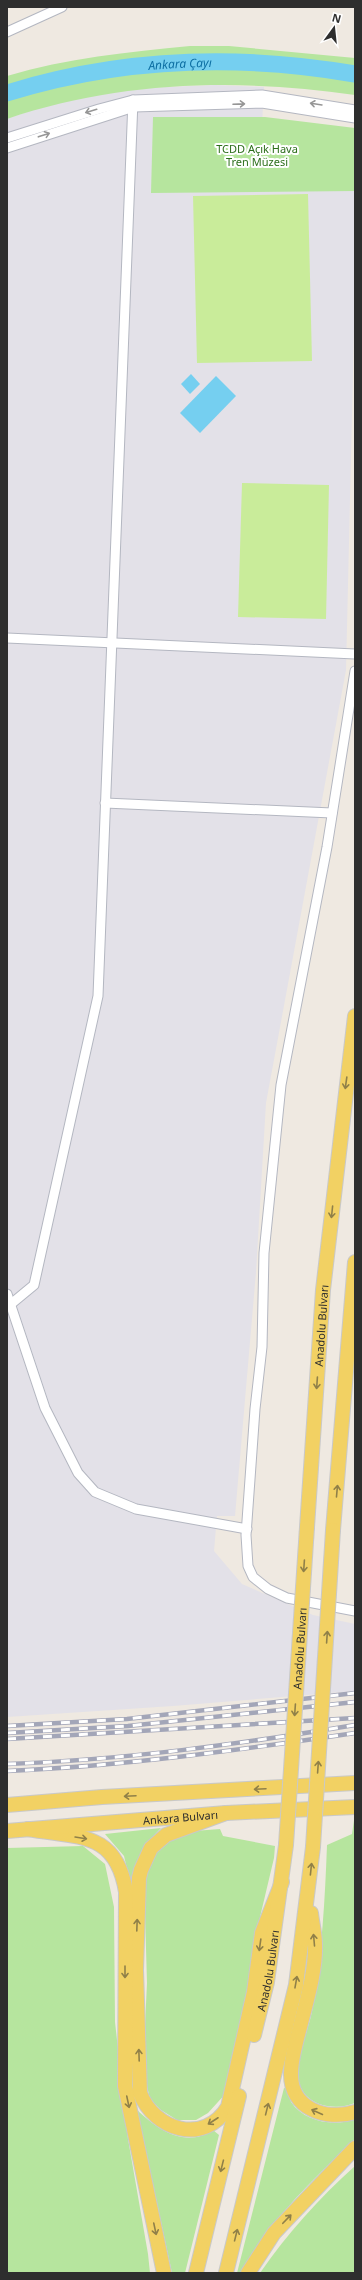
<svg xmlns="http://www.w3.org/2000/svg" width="362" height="2280" font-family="'Noto Sans',sans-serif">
	<rect width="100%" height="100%" fill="#efe9e1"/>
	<polygon fill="#e3e1e8" points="215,85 264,87 262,125 355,135 355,286 346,670 266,1103 256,1272 235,1516 217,1516 214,1551 242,1584 313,1615 355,1624 355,1691 173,1706 7,1717 7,119 44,106 98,95 142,88"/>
	<g fill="#b6e59e">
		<path d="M190,46H229L355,58V95C239,78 119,81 7,119V76C67,58 128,52 190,46Z"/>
		<polygon points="153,117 265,117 355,128 355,191 151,193"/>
		<path d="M354,1820L355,2103C333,2112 301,2105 298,2077C296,2056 310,2027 313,2006C322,1952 325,1899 327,1845L352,1834Z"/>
		<path d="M161,1828C145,1844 137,1859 134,1881H130L124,1856L105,1834Z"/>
		<polygon points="220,1829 223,1836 275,1846 274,1858 256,1934 246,2010 227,2092 208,2113 196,2120 177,2120 161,2110 150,2099 147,2086 144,2047 147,1983 144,1879 151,1859 162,1846 174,1838 194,1831"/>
		<polygon points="83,1846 105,1864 114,1907 115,2022 128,2139 148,2254 150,2273 7,2273 7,1848"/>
		<path d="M284,2088L288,2089C289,2093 289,2098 291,2102C304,2122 335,2127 355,2119V2139C313,2180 269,2220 242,2273H237Z"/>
		<path d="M137,2110C157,2129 185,2149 213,2130L219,2135L185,2273H172Z"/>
		<path d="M355,2166V2273H260C287,2234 319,2198 355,2166Z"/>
	</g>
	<g fill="#c9ec9a">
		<polygon points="308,194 312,361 197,363 193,196"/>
		<polygon points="242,483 329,485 326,619 238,617"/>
	</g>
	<g fill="#75cff0">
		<polygon points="191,374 200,384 190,394 181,384"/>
		<polygon points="216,376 236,396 200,433 180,413"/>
	</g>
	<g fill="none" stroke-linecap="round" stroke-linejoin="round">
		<path stroke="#75cff0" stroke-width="17" id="s1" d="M7,93C120,58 239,54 355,74"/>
		<g stroke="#b4b7c1" stroke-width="11">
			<g id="minor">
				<polyline points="7,32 62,7"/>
				<polyline points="7,138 99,109 133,100 262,95 355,110"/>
				<polyline points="7,148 134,107 262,103 355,118"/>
				<polyline points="7,638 355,654"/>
				<polyline points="355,671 327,847 281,1085 264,1253 262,1347 255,1409 246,1535 248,1566 253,1577 268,1589 287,1598 355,1611"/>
				<polyline points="105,803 332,813"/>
				<polyline points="7,1294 45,1408 78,1473 95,1492 136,1509 247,1529"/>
				<polyline points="11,1304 34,1285 98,996 133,100"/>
			</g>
		</g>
		<g stroke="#c9c9c9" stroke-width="16">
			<g id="primary">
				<path id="s2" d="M307,1527L323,1290L355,1016"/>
				<polyline points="333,1530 355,1262"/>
				<polyline points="7,1805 102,1797 355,1783"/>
				<path d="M226,1813L166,1835L151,1848L141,1870L139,1878L136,1970L140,2093C154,2130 204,2146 228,2107L254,1992L262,1933L282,1882"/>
				<path d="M28,1829C79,1838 116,1831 126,1892L125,2086L164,2273"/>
				<path id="s3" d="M7,1831L226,1813L355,1807"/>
				<path d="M311,1913C312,1923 315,1934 315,1944C316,1968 308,1996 302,2019C298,2036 291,2056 291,2073C290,2109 326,2121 355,2112"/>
				<path id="s4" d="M254,2035L267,1982L286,1845"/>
				<polyline points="196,2273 239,2096"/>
				<polyline points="226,2273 296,1985 313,1847"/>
				<polyline points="248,2273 274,2233 355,2148"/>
			</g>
		</g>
		<use href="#minor" stroke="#fff" stroke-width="9"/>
		<use href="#primary" stroke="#f2d163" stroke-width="14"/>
		<g stroke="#a3a6b8" stroke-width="4.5">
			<g id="rail">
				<polyline points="7,1726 127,1719 355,1693"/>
				<polyline points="7,1733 128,1726 355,1702"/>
				<polyline points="7,1739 355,1718"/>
				<path d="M7,1764C124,1760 240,1744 355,1725"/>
				<path d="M7,1771C124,1766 240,1750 355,1733"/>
			</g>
		</g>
		<use href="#rail" stroke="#fff" stroke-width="3" stroke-dasharray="9" stroke-linecap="butt"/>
		<g stroke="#c9c9c9" stroke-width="16" stroke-linecap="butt">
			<g id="primary-bridge">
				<path id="s5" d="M286,1845L307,1527"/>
				<polyline points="313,1847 333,1530"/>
			</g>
		</g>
		<use href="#primary-bridge" stroke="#f2d163" stroke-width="14"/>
	</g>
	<defs><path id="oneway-shaft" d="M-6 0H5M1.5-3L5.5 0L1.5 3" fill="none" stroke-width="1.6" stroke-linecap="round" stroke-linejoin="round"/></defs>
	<g stroke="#969696">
		<use href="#oneway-shaft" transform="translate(239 104) rotate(-2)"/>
		<use href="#oneway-shaft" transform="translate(316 104) rotate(-171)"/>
		<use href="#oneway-shaft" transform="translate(91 111) rotate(163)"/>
		<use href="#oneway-shaft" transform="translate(44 135) rotate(-18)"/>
	</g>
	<g stroke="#908048">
		<use href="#oneway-shaft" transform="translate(346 1083) rotate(98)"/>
		<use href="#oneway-shaft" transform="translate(332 1212) rotate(96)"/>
		<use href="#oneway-shaft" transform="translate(317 1383) rotate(94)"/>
		<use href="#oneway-shaft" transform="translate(337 1491) rotate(-85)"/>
		<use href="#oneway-shaft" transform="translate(304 1566) rotate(94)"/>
		<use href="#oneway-shaft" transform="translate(327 1637) rotate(-86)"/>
		<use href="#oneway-shaft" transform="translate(295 1710) rotate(94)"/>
		<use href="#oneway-shaft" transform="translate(318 1767) rotate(-86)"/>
		<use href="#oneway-shaft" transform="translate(260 1789) rotate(177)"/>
		<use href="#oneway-shaft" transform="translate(130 1796) rotate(177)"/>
		<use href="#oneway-shaft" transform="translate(81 1838) rotate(9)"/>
		<use href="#oneway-shaft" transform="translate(311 1869) rotate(-84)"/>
		<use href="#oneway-shaft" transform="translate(137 1925) rotate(-88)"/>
		<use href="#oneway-shaft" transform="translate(314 1940) rotate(-95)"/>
		<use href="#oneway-shaft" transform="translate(260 1945) rotate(98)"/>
		<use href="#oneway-shaft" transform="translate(125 1972) rotate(90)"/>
		<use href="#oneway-shaft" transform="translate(296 1982) rotate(-80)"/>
		<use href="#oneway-shaft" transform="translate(139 2055) rotate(-92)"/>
		<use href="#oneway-shaft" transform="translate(128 2102) rotate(78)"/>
		<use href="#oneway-shaft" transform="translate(267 2109) rotate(-76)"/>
		<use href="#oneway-shaft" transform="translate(317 2112) rotate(-156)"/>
		<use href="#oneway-shaft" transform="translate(213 2121) rotate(147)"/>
		<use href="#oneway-shaft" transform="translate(222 2166) rotate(104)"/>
		<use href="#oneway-shaft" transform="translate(287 2219) rotate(-46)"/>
		<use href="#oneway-shaft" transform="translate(155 2229) rotate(78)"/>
		<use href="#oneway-shaft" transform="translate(236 2235) rotate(-76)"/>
	</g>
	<g text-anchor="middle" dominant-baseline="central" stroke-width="4" stroke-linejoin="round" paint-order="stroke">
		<g font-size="11" fill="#2c6e1b" stroke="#fff">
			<text x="257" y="148">TCDD Açık Hava<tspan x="257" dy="13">Tren Müzesi</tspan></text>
		</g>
		<g font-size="11" fill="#2e2e2e" stroke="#fff">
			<text stroke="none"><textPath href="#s2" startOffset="202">Anadolu Bulvarı</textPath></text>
			<text stroke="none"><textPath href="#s5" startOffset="197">Anadolu Bulvarı</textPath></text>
			<text stroke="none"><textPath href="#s3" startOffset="174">Ankara Bulvarı</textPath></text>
			<text stroke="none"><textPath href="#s4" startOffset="66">Anadolu Bulvarı</textPath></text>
		</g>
		<g font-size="12" font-style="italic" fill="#0d6fa3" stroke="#fff">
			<text stroke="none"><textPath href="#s1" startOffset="176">Ankara Çayı</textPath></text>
		</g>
	</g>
	<rect width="362" height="2280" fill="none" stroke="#2e2e2e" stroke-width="16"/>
	<g transform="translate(334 28) rotate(15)" stroke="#ffffff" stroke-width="3" paint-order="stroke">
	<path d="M0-3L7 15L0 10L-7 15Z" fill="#2e2e2e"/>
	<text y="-6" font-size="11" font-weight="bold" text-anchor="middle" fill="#2e2e2e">N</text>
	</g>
</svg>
